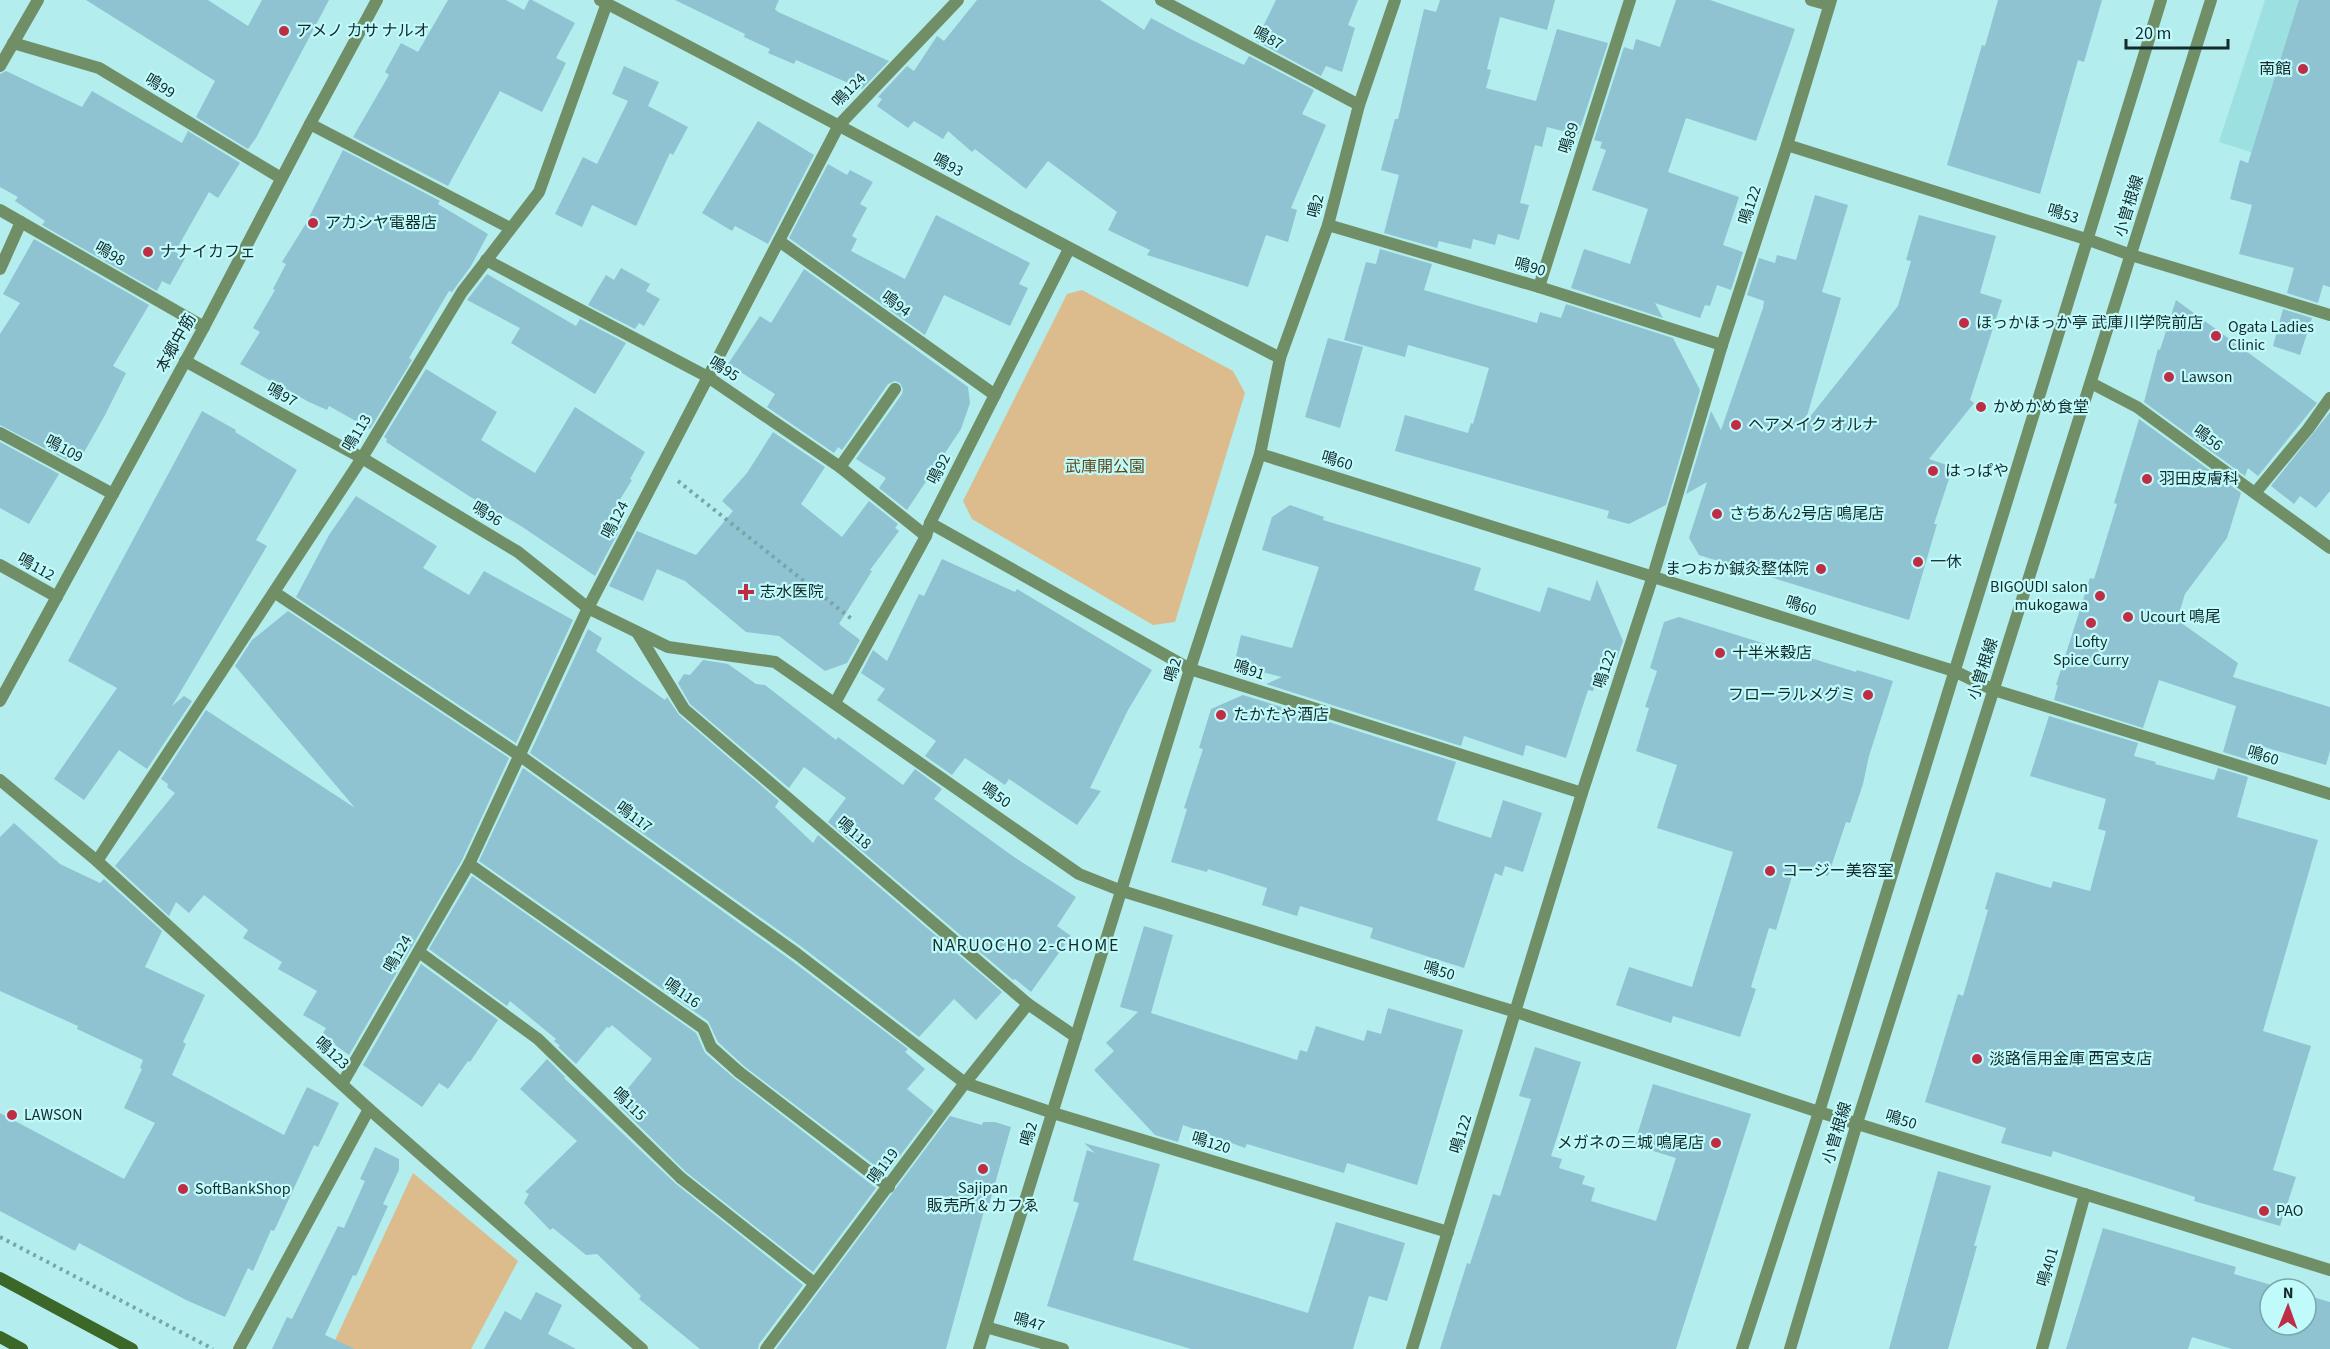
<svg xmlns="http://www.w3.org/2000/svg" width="2330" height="1349" font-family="'Source Sans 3','Noto Sans JP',sans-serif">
	<rect width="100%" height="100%" fill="#b3edee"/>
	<polygon fill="#9de0e1" points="2265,0 2330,0 2330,177 2219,142"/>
	<g fill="#dcbc8c">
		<polygon points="1082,290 1233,371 1245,393 1175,622 1153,625 972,519 963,501 1067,294"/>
		<polygon points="413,1173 518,1261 471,1349 331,1349"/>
	</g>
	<g fill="#8fc3d2">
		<polygon points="86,0 208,0 248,26 262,0 329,0 256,138 248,149 196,117 215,81"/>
		<polygon points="448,0 506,0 524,10 529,0 532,0 575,23 556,58 566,63 542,112 500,91 448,186 353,137 389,75 385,72 401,43 418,52"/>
		<polygon points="675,0 779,0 775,9 778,12 889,61 862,89 796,60 794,64 768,53 770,49 744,37 745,34"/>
		<polygon points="977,0 1100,0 1144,30 1151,18 1192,40 1244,65 1249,56 1314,90 1302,114 1326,125 1291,208 1297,210 1288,242 1266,235 1248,287 1147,255 1150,250 1108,230 1117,212 1048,161 1026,189 975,149 972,152 948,131 943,139 914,121 908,128 877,106 882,99 878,97 907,66 914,71 937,36 944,41"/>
		<polygon points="1276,0 1358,0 1348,25 1355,28 1342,72 1326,66 1321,76 1256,41"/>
		<polygon points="1440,0 1555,0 1547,30 1500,17 1487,69 1491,70 1486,88 1536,101 1557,29 1608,43 1578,135 1547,127 1542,147 1535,145 1520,203 1529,205 1519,240 1498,234 1495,245 1473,239 1471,249 1439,241 1437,248 1384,233 1399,175 1381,170 1395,119 1398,119 1424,9 1436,12"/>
		<polygon points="1676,0 1710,0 1795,29 1756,141 1686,118 1668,172 1739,197 1723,245 1743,252 1731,290 1717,285 1710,306 1705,305 1700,318 1655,303 1663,318 1571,288 1584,249 1630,264 1648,209 1592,190 1606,150 1600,148 1602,142 1594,140 1624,47 1633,50 1636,39 1660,47"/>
		<polygon points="1998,0 2102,0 2084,62 2078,60 2040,194 1947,165 1982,45 1985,46"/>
		<polygon points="2299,0 2330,0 2330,287 2323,285 2318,303 2287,293 2294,268 2239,254 2252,205 2230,199 2240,160 2248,163"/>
		<polygon points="624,66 659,82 648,106 688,127 673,155 670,153 636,226 592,205 582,227 555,214 583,157 597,164 628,101 612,94"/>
		<polygon points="6,71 82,107 92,91 182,143 188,131 240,163 218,198 209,192 175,252 185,258 170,285 162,281 157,291 42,225 45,221 15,201 18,197 0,187 0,74"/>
		<polygon points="758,121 814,155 768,244 735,226 732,231 702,213"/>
		<polygon points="343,150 440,201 438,204 488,234 471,266 452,292 449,291 409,358 412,360 370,429 329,406 327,410 309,402 240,364 260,332 253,328 275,290 273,289 286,264 282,262 305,225"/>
		<polygon points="828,164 847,175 850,170 873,182 860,204 867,208 852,236 857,239 851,251 905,279 936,215 1030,263 1019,284 1028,288 1010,326 944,295 925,335 789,238"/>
		<polygon points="1815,195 1848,205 1822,292 1841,298 1805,423 1898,306 1911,261 1906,260 1919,215 1996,236 1980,293 2002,300 1970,400 1974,403 1929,459 1953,467 1934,524 1937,524 1909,620 1699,555 1689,538 1707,482 1686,494 1711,411 1721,430 1763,308 1764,301 1747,295 1759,258 1775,263 1777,255 1796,260"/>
		<polygon points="34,239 149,305 113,366 126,373 105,415 83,454 74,449 67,460 0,425 0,334 20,303 3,294"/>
		<polygon points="1380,249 1432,264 1424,290 1537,323 1540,312 1561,318 1566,304 1673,338 1700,390 1666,505 1629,524 1607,518 1609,511 1395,451 1405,415 1468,433 1471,423 1473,424 1489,368 1408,345 1405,357 1344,340 1366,262 1376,264"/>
		<polygon points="621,268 650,284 646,291 660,299 644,326 639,323 635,329 588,305 606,275 614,280"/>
		<polygon points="804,269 968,387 970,403 961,429 907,510 879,488 886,478 856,459 902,394 903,389 900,383 895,381 888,384 842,450 838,447 834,453 767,407 775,394 728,364 760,316 771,323"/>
		<polygon points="487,274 576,326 580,319 626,343 595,394 511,343 520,328 467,300"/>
		<polygon points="2176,300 2317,403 2258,476 2248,468 2245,476 2144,402 2158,349 2160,350"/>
		<polygon points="2283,309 2312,318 2300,355 2273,346"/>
		<polygon points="1328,338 1363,347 1340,428 1305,417"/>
		<polygon points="426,369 497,412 481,440 535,473 575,407 645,452 630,479 632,480 608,519 622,525 595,576 521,526 469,496 386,442 387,439 384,437"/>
		<polygon points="202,411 236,430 235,432 297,470 256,540 267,546 172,706 184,696 192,701 147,769 119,750 84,800 54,779 117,688 68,661"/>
		<polygon points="2330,412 2330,491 2316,508 2300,496 2294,504 2271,486"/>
		<polygon points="2139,419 2241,493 2227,538 2185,594 2177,620 2238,663 2233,677 2330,707 2330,751 2326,765 2257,745 2252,761 2223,752 2236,706 2159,680 2143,728 2054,700 2058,685 2056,685 2090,578 2094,579 2117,504 2114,503"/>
		<polygon points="773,432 825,467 801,504 842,537 869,501 898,524 895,528 899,531 870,570 872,571 839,624 860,640 847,663 825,671 779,636 746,632 685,581 657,569 643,601 609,586 637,531 696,555 733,511 722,501 747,473"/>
		<polygon points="0,442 59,474 29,524 0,508"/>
		<polygon points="356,496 437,546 423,568 469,595 484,571 573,620 516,743 296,597 329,535"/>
		<polygon points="1290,505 1324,517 1323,520 1481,568 1474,590 1540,612 1548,587 1590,601 1597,580 1623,641 1617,658 1604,654 1593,691 1588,690 1566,758 1526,745 1523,756 1464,736 1461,746 1266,684 1282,677 1234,665 1241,635 1292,648 1319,567 1262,550 1272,517"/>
		<polygon points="942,559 1015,592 1017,589 1152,670 1128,710 1090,788 1101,791 1077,825 1009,779 1005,785 965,758 952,775 925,756 936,741 877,700 885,689 861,673 873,650 887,661 919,594 924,596"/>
		<polygon points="288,611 509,758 462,860 349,1055 322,1035 326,1028 303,1015 317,991 278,969 282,962 243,938 248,930 204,895 189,913 176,902 169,916 115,866 175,793 167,787 168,784 161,779 206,710 355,808 235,666 252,640"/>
		<polygon points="1679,617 1830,664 1856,672 1857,670 1893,681 1869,756 1863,784 1850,823 1846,822 1828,876 1795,866 1776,930 1769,928 1751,987 1756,989 1740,1037 1673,1016 1671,1023 1616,1005 1629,967 1692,987 1733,852 1657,828 1677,765 1636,751 1649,708 1645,707 1657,671 1650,668 1664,622"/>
		<polygon points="588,629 602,638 596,651 665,700 667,697 679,715 779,801 775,807 813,843 818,835 1002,992 976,1020 954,999 919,1037 802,947 530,753"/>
		<polygon points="703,660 728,664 756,684 765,685 836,740 838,737 903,785 915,769 942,789 934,799 1014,857 1076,897 1057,926 1071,936 1031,992 1015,979 1013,980 828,822 846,798 804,767 789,788 690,704 678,683 684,674 690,675"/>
		<polygon points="1243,695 1456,762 1437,820 1442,822 1491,838 1503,800 1542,813 1523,872 1505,866 1502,876 1495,873 1464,968 1370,938 1373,928 1300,906 1297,916 1262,905 1267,888 1208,869 1207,872 1171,862 1187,809 1184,808 1203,749 1199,748 1211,709"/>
		<polygon points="2049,716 2138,743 2134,756 2156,762 2155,764 2214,780 2218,768 2248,777 2237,817 2318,840 2263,1031 2311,1046 2273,1170 2296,1177 2280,1226 2194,1201 2195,1197 2053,1151 2051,1157 2001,1143 2006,1128 1925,1102 1958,994 1963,996 1988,910 1985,909 1996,872 2051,888 2053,881 2090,891 2106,831 2098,829 2106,799 2030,776"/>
		<polygon points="523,768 792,961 908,1049 905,1052 925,1069 907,1089 934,1111 886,1174 744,1066 718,1042 708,1021 479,861"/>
		<polygon points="14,823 60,864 100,883 104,879 162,931 145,967 205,995 183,1042 186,1044 172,1075 284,1135 307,1087 339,1103 318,1147 314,1145 274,1231 271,1230 253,1271 248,1268 225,1317 186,1300 79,1243 75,1251 0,1211 0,1113 124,1179 155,1123 124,1108 142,1069 140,1068 143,1060 77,1029 78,1026 0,991 0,837"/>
		<polygon points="472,876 696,1033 705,1053 734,1078 876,1188 813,1272 686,1172 616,1103 652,1059 612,1025 609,1028 607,1027 576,1064 558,1047 560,1046 554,1041 556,1039 510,1001 507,1006 429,949"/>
		<polygon points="1144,926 1173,935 1151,1013 1297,1060 1300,1050 1307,1052 1316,1026 1364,1041 1367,1030 1381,1034 1388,1008 1463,1030 1417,1185 1347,1163 1344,1173 1247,1144 1245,1148 1183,1125 1178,1142 1155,1135 1094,1070 1114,1051 1106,1043 1138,1012 1120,1007"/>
		<polygon points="421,964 498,1020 470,1062 468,1061 448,1089 439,1083 422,1107 363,1065"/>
		<polygon points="1535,1047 1581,1062 1551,1156 1562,1159 1559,1168 1585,1176 1582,1184 1595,1188 1591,1201 1656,1221 1676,1158 1634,1145 1653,1084 1751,1114 1676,1349 1440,1349 1467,1263 1470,1264 1493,1194 1500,1196 1531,1099 1519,1096"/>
		<polygon points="547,1059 565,1077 564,1078 676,1184 803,1285 759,1344 758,1349 700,1349 639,1299 641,1296 597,1254 586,1255 553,1228 550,1230 524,1203 529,1194 525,1192 577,1141 520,1089"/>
		<polygon points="950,1116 982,1125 983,1122 995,1122 1011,1127 987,1212 984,1211 946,1349 776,1349"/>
		<polygon points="1084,1143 1160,1164 1133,1260 1308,1313 1336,1222 1405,1243 1387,1301 1369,1296 1353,1349 1191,1349 1047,1306 1079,1203 1073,1201 1087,1150 1095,1153"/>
		<polygon points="375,1147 399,1159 399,1170 383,1204 388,1206 356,1276 353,1275 325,1335 355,1349 272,1349 287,1317 292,1319 338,1226 344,1228 365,1181 360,1179"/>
		<polygon points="1938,1171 1991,1186 1974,1246 1977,1246 1948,1349 1889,1349"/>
		<polygon points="2103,1228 2236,1267 2234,1274 2285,1289 2270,1289 2270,1325 2306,1325 2306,1295 2330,1302 2330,1349 2232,1349 2192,1337 2188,1349 2066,1349"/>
		<polygon points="536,1292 562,1305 548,1334 576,1349 484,1349 505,1311 521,1320"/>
	</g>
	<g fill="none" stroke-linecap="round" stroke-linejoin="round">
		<g stroke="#78a5a6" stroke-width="4" stroke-dasharray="3 4.5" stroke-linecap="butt">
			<polyline points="678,481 853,620"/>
			<polyline points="0,1237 213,1349"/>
		</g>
		<g stroke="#718f66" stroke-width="12">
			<polyline points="779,241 995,395"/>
			<polyline points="708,377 840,467"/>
			<polyline points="0,433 113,494"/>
			<polyline points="637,632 684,709 1028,1004"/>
			<polyline points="469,864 703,1028 711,1047 739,1072"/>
			<polyline points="419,952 538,1039 681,1178"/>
		</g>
		<g stroke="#718f66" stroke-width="12">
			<polyline points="1161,0 1359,105"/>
			<polyline points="1811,0 1829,5"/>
			<polyline points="13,43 99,68 281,178"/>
			<polyline points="0,66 38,0"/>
			<polyline points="310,124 510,228"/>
			<polyline points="1787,145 2089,240 2131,255 2330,315"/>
			<polyline points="0,210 204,327"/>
			<polyline points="1328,225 1539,287 1722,345"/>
			<polyline points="486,260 708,377"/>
			<polyline points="0,269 21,222"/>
			<polyline points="1539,287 1630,0"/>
			<polyline points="185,361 362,458 518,552 588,608 668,647 775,662 1079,874 1122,891 1516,1012 1819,1112 2330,1270"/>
			<polyline points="2091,383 2137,407 2330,548"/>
			<polyline points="895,389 840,467 926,536"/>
			<polyline points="2255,493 2308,429 2330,398"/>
			<polyline points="930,523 1190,669 1582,793"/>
			<polyline points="0,565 57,597"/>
			<polyline points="274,592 519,755 797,954 965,1083 1053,1113 1448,1232"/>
			<polyline points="1954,671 1994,690 2330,794"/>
			<polyline points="835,703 926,536 930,523 1069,249"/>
			<polyline points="0,780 97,861 369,1109 642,1349"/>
			<polyline points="97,861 362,458 462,292 539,192 607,3"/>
			<polyline points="739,1072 889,1187"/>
			<polyline points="342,1084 469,864 588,608 839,125 958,0"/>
			<polyline points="681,1178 814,1283"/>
			<polyline points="986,1327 1063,1349"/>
			<polyline points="239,1349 369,1109"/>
			<polyline points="766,1349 965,1083 1028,1004 1076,1037"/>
			<polyline points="979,1349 1190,669 1260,454 1280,358 1328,225 1359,105 1395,0"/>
			<polyline points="1412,1349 1582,793 1653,576 1722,345 1787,145 1831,0"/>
			<polyline points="2042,1349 2085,1194"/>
		</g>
		<g stroke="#718f66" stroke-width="12">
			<path d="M600,0C827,118 1053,241 1280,358"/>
			<polyline points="1260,454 1954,671"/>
			<polyline points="0,701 204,327 310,124 377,0"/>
			<polyline points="1742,1349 1819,1112 2161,0"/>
			<polyline points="1790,1349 1857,1123 2211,0"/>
		</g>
		<g stroke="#3b6728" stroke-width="12">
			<polyline points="0,1278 132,1349"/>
			<polyline points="0,1337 22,1349"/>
		</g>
	</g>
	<g fill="#be2d44" stroke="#c0fafb" stroke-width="2">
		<circle cx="284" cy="31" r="6"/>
		<circle cx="2303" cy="69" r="6"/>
		<circle cx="313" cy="223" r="6"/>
		<circle cx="148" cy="252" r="6"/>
		<circle cx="1964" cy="323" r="6"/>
		<circle cx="2216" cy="336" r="6"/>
		<circle cx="2169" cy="377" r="6"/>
		<circle cx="1981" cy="407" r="6"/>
		<circle cx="1736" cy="425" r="6"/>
		<circle cx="1933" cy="471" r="6"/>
		<circle cx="2147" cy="479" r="6"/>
		<circle cx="1717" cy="514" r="6"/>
		<circle cx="1918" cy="562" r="6"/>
		<circle cx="1821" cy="569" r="6"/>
		<path d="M743 583h6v6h6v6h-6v6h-6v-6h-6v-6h6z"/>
		<circle cx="2100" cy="596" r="6"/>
		<circle cx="2128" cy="617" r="6"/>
		<circle cx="2091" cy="623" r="6"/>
		<circle cx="1720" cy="653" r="6"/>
		<circle cx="1868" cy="695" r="6"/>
		<circle cx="1221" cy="715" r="6"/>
		<circle cx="1770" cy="871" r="6"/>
		<circle cx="1977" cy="1059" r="6"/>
		<circle cx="12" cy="1115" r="6"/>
		<circle cx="1716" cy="1143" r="6"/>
		<circle cx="983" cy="1169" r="6"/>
		<circle cx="183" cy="1189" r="6"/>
		<circle cx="2264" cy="1211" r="6"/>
	</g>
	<g text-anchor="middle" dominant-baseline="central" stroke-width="4.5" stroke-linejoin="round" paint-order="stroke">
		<g font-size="16" fill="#142b2c" stroke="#c0fafb" text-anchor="start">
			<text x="296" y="31">アメノ カサ ナルオ</text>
			<text x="2291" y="69" text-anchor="end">南館</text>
			<text x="325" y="223">アカシヤ電器店</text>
			<text x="160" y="252">ナナイカフェ</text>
			<text x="1976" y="323">ほっかほっか亭 武庫川学院前店</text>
			<text x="2228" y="327">Ogata Ladies<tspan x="2228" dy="18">Clinic</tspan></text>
			<text x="2181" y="377">Lawson</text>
			<text x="1993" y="407">かめかめ食堂</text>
			<text x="1748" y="425">ヘアメイク オルナ</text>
			<text x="1945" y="471">はっぱや</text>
			<text x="2159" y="479">羽田皮膚科</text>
			<text x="1729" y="514">さちあん2号店 鳴尾店</text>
			<text x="1930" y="562">一休</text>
			<text x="1809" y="569" text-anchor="end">まつおか鍼灸整体院</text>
			<text x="2088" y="587" text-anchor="end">BIGOUDI salon<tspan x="2088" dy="18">mukogawa</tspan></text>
			<text x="760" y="592">志水医院</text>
			<text x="2140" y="617">Ucourt 鳴尾</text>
			<text x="2091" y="642" text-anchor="middle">Lofty<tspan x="2091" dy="18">Spice Curry</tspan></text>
			<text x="1732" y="653">十半米穀店</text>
			<text x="1856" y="695" text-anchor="end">フローラルメグミ</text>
			<text x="1233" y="715">たかたや酒店</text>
			<text x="1782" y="871">コージー美容室</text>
			<text x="1989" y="1059">淡路信用金庫 西宮支店</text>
			<text x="24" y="1115">LAWSON</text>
			<text x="1704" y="1143" text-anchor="end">メガネの三城 鳴尾店</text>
			<text x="983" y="1188" text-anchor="middle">Sajipan<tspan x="983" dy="18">販売所 &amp; カフゑ</tspan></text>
			<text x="195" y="1189">SoftBankShop</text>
			<text x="2276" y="1211">PAO</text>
		</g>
		<g font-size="16" fill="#142b2c" stroke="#c0fafb">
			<text transform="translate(1268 38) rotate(28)">鳴87</text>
			<text transform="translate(160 86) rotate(31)">鳴99</text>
			<text transform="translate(849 90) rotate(-46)">鳴124</text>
			<text transform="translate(1569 138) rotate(-72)">鳴89</text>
			<text transform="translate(948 165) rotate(28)">鳴93</text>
			<text transform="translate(1750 205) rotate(-72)">鳴122</text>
			<text transform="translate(1316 206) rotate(-75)">鳴2</text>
			<text transform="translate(2129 206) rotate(-73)">小曽根線</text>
			<text transform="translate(2063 214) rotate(17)">鳴53</text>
			<text transform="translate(110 254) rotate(30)">鳴98</text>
			<text transform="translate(1530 267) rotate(16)">鳴90</text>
			<text transform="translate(896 304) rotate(36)">鳴94</text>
			<text transform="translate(176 343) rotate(-61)">本郷中筋</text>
			<text transform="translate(724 369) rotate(32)">鳴95</text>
			<text transform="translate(282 395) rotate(29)">鳴97</text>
			<text transform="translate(357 433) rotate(-59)">鳴113</text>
			<text transform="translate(2208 438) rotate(36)">鳴56</text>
			<text transform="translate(64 449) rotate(28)">鳴109</text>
			<text transform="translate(1337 461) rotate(17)">鳴60</text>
			<text transform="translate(939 469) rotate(-63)">鳴92</text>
			<text transform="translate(487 514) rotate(31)">鳴96</text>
			<text transform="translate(615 520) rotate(-63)">鳴124</text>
			<text transform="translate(36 567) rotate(29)">鳴112</text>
			<text transform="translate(1801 606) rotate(18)">鳴60</text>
			<text transform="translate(1605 669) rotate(-72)">鳴122</text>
			<text transform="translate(1983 669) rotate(-72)">小曽根線</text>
			<text transform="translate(1173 670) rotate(-73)">鳴2</text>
			<text transform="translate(1249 670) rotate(18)">鳴91</text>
			<text transform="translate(2263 756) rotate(17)">鳴60</text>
			<text transform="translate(996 795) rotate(35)">鳴50</text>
			<text transform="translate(634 817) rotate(36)">鳴117</text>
			<text transform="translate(854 833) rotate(41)">鳴118</text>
			<text transform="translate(398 954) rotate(-60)">鳴124</text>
			<text transform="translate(1439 971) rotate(17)">鳴50</text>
			<text transform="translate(682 993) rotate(35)">鳴116</text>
			<text transform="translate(332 1053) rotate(42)">鳴123</text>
			<text transform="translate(629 1104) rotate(44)">鳴115</text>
			<text transform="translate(1901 1120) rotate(17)">鳴50</text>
			<text transform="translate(1837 1133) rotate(-73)">小曽根線</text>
			<text transform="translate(1029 1134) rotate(-73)">鳴2</text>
			<text transform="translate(1461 1134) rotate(-73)">鳴122</text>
			<text transform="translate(1211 1143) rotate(17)">鳴120</text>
			<text transform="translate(883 1166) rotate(-53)">鳴119</text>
			<text transform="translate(2048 1267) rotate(-74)">鳴401</text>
			<text transform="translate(1029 1322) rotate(16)">鳴47</text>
		</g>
		<g font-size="16" fill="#624616" stroke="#c0fafb">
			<text x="1105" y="467">武庫開公園</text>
		</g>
		<g font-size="18" letter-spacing="1.5" fill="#142b2c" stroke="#c0fafb">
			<text x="1026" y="945">NARUOCHO 2-CHOME</text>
		</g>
	</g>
	<g transform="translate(2288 1307) rotate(1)"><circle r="28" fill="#c0fafb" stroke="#7ba7a8" stroke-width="1.5"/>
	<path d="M0-4.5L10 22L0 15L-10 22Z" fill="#be2d44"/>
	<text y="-9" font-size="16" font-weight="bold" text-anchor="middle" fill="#142b2c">N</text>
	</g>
	<path d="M2126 39v9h102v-9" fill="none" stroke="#142b2c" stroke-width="3"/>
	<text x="2135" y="39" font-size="18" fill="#142b2c" stroke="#c0fafb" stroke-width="4.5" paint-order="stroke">20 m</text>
</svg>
